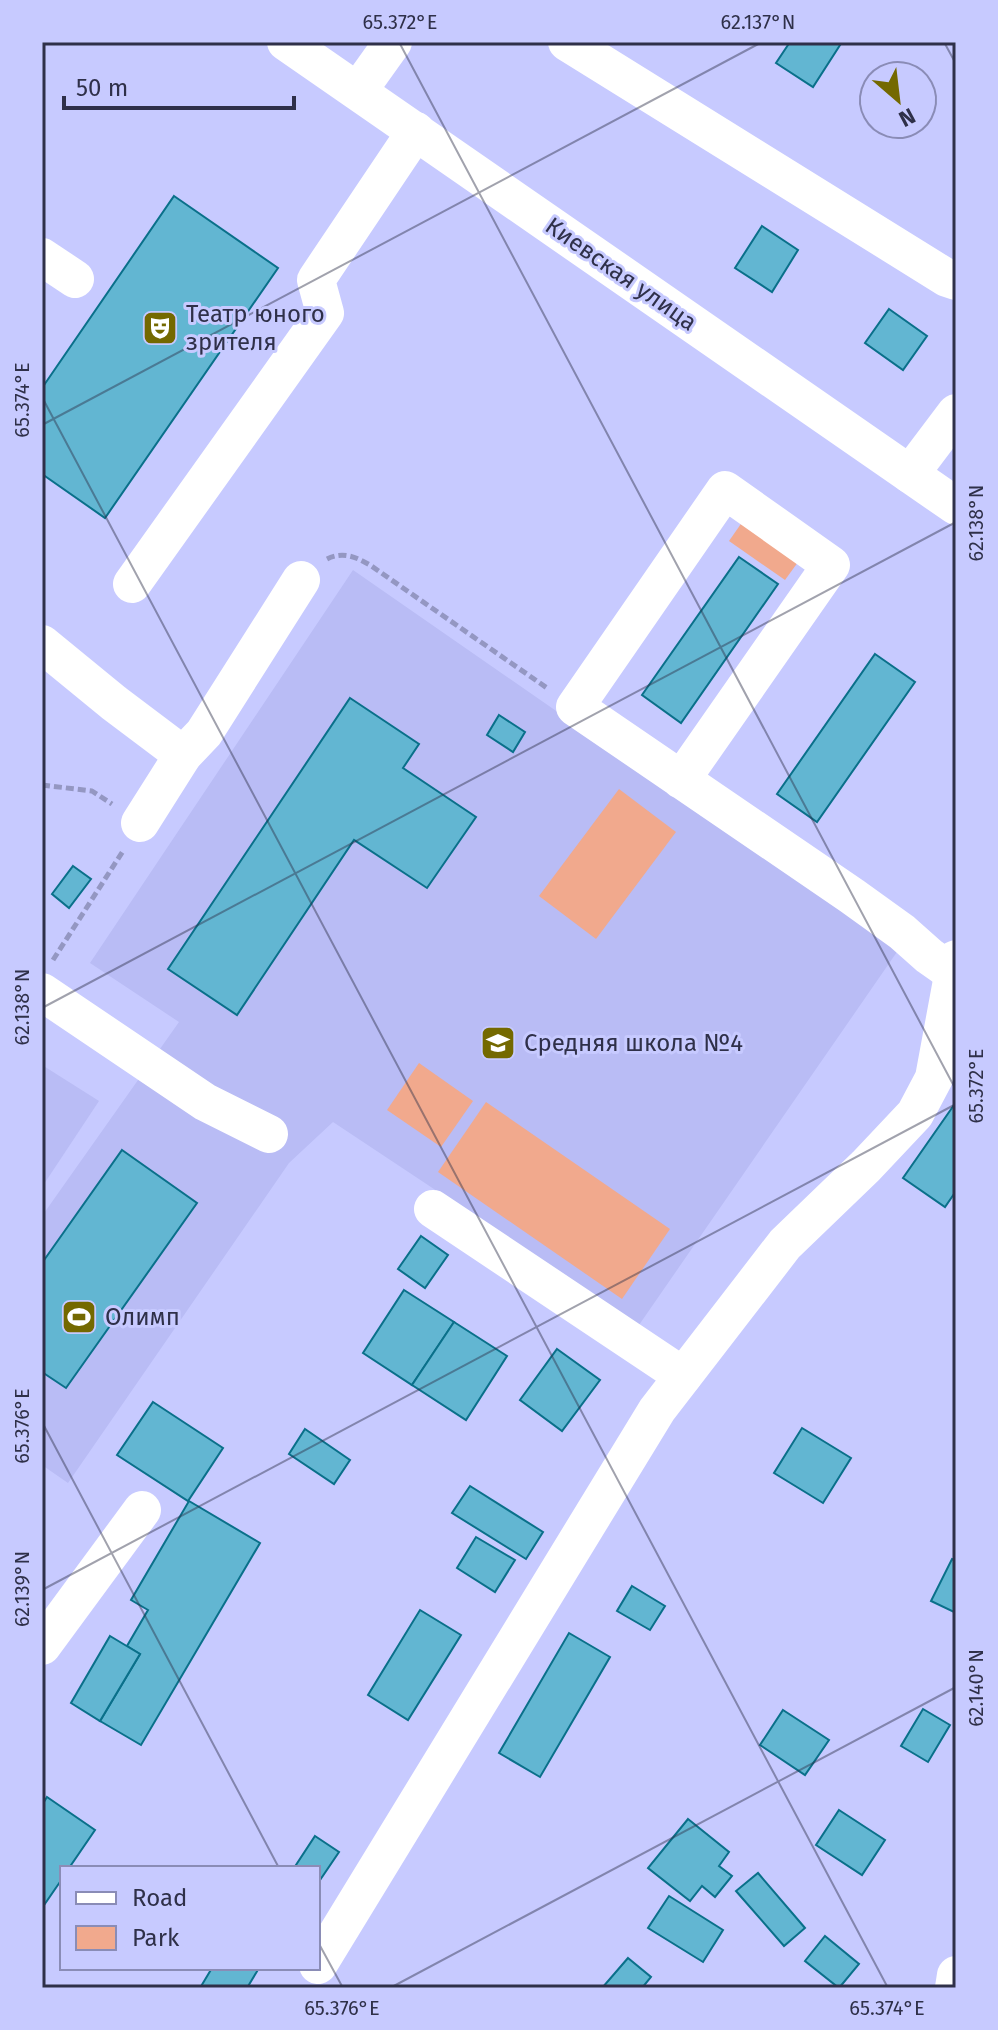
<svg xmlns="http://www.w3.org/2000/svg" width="998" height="2030" font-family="'Fira Sans',sans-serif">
	<rect width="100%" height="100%" fill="#c7caff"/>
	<g fill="#b9bcf5">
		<polygon points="353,570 899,949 639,1325 333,1122 289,1163 68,1483 42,1465 42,1216 179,1022 90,963"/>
		<polygon points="42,1065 99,1101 42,1187"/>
	</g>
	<g fill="#f1a98d">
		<polygon points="745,518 801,558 785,580 729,541"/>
		<polygon points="619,789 676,832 596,939 539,896"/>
		<polygon points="419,1063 473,1101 441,1147 387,1110"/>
		<polygon points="486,1102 670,1229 622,1299 438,1172"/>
	</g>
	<g fill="#62b6d2" stroke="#0a708a" stroke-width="2">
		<polygon points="790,42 842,42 813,87 776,63"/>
		<polygon points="174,196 278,268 105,518 42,474 42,388"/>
		<polygon points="762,226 798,250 772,292 735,268"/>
		<polygon points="889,309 927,336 903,370 865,343"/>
		<polygon points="739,557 778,584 681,723 642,695"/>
		<polygon points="875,654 915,682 817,822 777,794"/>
		<polygon points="350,698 419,744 403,768 476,817 427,888 354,840 237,1015 168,969"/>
		<polygon points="499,715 525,732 513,752 487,735"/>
		<polygon points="73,866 91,879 69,908 52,894"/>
		<polygon points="954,1105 956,1106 956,1191 945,1207 903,1178"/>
		<polygon points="122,1150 197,1203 66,1388 42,1372 42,1263"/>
		<polygon points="421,1236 448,1255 425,1288 398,1269"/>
		<polygon points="404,1290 454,1322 412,1385 363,1353"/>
		<polygon points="454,1322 507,1356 466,1420 412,1385"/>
		<polygon points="557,1349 600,1380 562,1431 520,1400"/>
		<polygon points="153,1402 223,1448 188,1501 117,1455"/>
		<polygon points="802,1428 851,1458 823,1503 774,1473"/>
		<polygon points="305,1429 350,1460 334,1484 289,1454"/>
		<polygon points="470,1486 543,1532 526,1559 452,1513"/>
		<polygon points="189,1501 260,1543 141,1745 100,1721 140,1654 127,1646 148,1610 131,1600"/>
		<polygon points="476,1537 515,1560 495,1592 457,1568"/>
		<polygon points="952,1559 956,1561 956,1613 931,1601"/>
		<polygon points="632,1586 665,1606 650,1630 617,1611"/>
		<polygon points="420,1610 461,1635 408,1720 368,1695"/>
		<polygon points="569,1633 610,1657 540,1777 499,1753"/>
		<polygon points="110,1636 140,1654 100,1721 71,1703"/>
		<polygon points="923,1709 950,1725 928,1762 901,1746"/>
		<polygon points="783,1710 829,1740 805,1775 760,1745"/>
		<polygon points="47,1797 95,1830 69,1868 62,1868 62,1879 42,1908 42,1805"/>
		<polygon points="839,1810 885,1840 862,1875 816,1845"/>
		<polygon points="688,1819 729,1852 719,1866 732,1876 715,1897 702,1886 690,1901 648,1868"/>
		<polygon points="315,1836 339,1852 318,1883 318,1868 294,1868"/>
		<polygon points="758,1873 805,1928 784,1946 736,1891"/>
		<polygon points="669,1896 723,1930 703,1962 648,1928"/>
		<polygon points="825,1936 859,1964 839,1988 805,1961"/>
		<polygon points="628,1958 651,1977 642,1988 602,1988"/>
		<polygon points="212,1968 259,1968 247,1988 200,1988"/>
	</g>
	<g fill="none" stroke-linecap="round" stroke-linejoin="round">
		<g stroke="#9497c2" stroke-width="5" stroke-dasharray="8 4" stroke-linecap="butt">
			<path d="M327,559C343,551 356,557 370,565L547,688"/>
			<polyline points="42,785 92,791 112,804"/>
			<polyline points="53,960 123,851"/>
		</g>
		<g stroke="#fff" stroke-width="38">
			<polyline points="286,42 956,506"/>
			<polyline points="567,42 947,278 956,281"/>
			<polyline points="358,91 393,42"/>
			<polyline points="42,257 75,279"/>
			<polyline points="910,474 956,413"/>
			<polyline points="132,584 325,313 316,280 416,131"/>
			<polyline points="42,644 114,703 183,755"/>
			<polyline points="681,780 831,565 725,490 575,707 852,896 902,932 929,956 956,975"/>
			<polyline points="140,823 183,755 204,733 301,580"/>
			<polyline points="42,992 205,1102 269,1134"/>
			<polyline points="433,1209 683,1376"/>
			<polyline points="42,1646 142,1510"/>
			<polyline points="318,1965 657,1410 785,1244 866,1166 915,1114 934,1078 956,959"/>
			<polyline points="954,1988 956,1975"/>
		</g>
	</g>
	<path fill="none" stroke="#2f3049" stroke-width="2" stroke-opacity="0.45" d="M399,42L956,1090M944,42L956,64M42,397L888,1988M42,425L762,42M42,1008L956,522M42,1422L279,1868M42,1590L956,1104M318,1942L343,1988M390,1988L956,1687"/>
	<defs>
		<g id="theatre-square" transform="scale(1.8)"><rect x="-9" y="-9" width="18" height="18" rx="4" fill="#746900" stroke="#c7caff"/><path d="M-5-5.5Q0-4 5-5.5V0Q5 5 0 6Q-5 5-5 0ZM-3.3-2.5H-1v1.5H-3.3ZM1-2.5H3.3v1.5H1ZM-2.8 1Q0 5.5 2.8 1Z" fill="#fff"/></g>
		<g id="school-square" transform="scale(1.8)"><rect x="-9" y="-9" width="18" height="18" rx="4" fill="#746900" stroke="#c7caff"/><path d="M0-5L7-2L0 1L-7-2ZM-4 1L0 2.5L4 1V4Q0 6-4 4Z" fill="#fff"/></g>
		<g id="stadium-square" transform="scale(1.8)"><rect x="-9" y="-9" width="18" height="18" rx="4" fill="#746900" stroke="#c7caff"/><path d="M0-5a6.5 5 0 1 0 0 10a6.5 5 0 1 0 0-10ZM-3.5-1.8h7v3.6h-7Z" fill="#fff"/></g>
	</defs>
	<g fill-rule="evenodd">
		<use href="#theatre-square" x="160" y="328"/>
		<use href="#school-square" x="498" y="1043"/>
		<use href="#stadium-square" x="79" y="1317"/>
	</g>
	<g text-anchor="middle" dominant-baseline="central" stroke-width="6" stroke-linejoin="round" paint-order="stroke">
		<g font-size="24" fill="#2f3049" stroke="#c7caff">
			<text transform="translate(621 274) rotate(35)">Киевская улица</text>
		</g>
		<g font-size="24" fill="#2f3049" stroke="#c7caff" text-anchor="start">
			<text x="186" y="314">Театр юного<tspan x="186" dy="28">зрителя</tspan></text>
			<text x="524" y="1043">Средняя школа №4</text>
			<text x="105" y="1317">Олимп</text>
		</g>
	</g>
	<rect width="998" height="2030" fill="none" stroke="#c7caff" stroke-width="88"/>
	<rect x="60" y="1866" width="260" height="104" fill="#c7caff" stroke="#8a8cb6" stroke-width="2"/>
	<rect x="76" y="1892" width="40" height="12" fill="#ffffff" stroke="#8a8cb6" stroke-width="2"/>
	<text x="132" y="1906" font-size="24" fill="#2f3049">Road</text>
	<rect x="76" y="1926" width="40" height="24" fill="#f1a98d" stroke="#8a8cb6" stroke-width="2"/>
	<text x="132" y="1946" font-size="24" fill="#2f3049">Park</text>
	<g transform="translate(898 100) rotate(152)"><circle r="38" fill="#c7caff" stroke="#8a8cb6" stroke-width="2"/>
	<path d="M0-6L14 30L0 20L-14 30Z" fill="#746900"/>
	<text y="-12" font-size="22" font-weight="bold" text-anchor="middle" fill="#2f3049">N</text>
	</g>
	<path d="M64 96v12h230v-12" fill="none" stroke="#2f3049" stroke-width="4"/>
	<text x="76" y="96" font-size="24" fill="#2f3049" stroke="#c7caff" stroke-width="6" paint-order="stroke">50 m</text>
	<rect x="44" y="44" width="910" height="1942" fill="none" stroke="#2f3049" stroke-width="3"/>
	<g font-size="20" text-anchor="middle" fill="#2f3049">
		<text x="400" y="29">65.372°E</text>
		<text x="758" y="29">62.137°N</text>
		<text transform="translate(22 400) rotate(-90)" y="7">65.374°E</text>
		<text transform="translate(976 523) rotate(-90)" y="7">62.138°N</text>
		<text transform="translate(22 1007) rotate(-90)" y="7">62.138°N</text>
		<text transform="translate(976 1086) rotate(-90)" y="7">65.372°E</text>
		<text transform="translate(22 1426) rotate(-90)" y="7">65.376°E</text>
		<text transform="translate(22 1589) rotate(-90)" y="7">62.139°N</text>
		<text transform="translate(976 1688) rotate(-90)" y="7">62.140°N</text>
		<text x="342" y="2015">65.376°E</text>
		<text x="887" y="2015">65.374°E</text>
	</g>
</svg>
